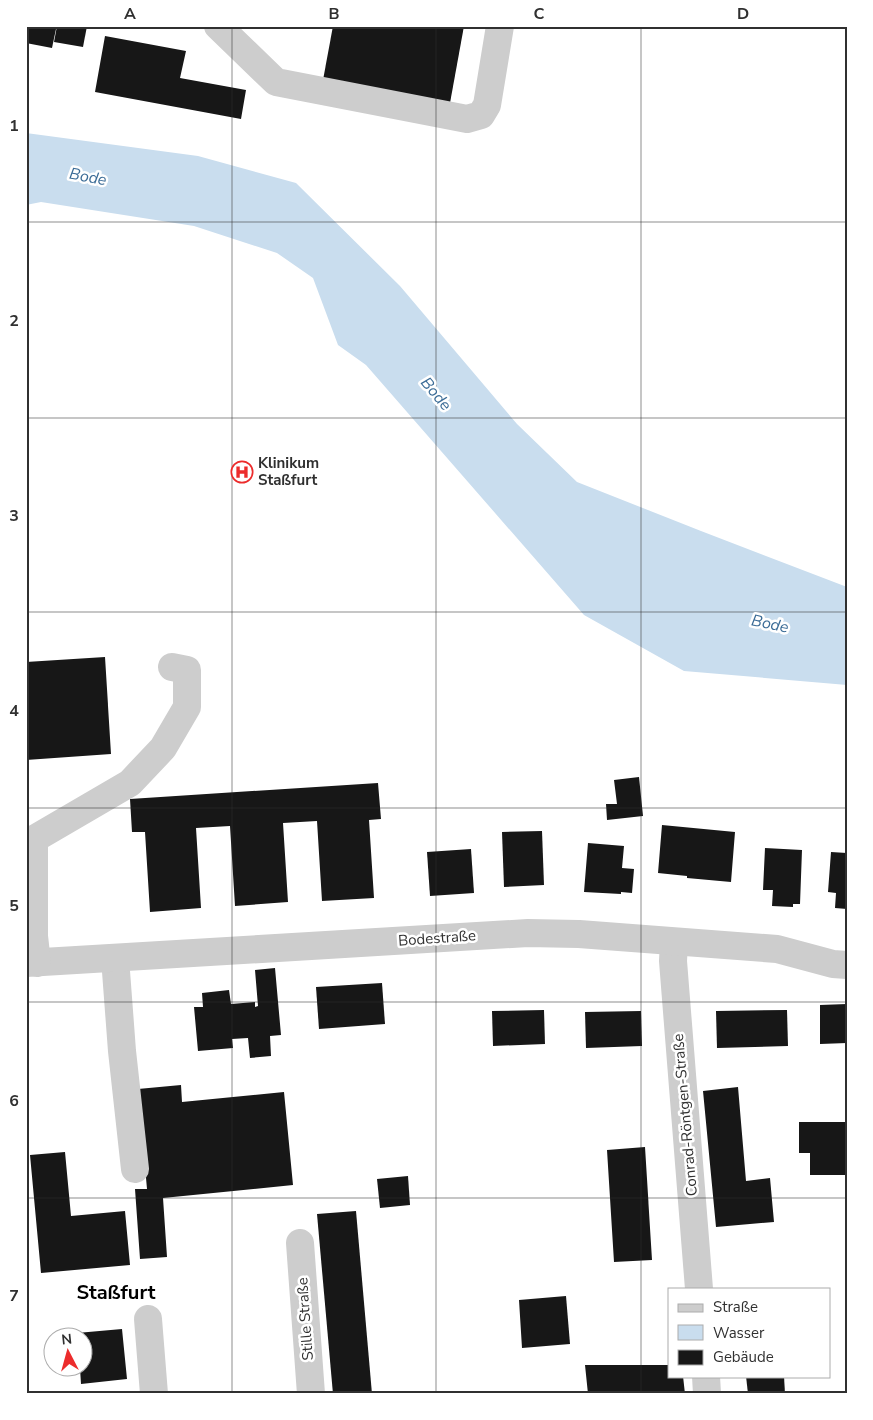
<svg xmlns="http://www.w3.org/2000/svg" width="873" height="1420" font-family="'Nunito Sans',sans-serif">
	<rect width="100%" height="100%" fill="#fff"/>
	<polygon fill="#c9ddee" points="26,133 198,156 296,183 400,286 517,424 577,482 701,531 847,587 847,685 684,671 584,615 366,365 338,345 313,278 277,253 194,226 41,202 26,205"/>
	<g fill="#171717">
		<polygon points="26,26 40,26 56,29 52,48 26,43"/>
		<polygon points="57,26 87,26 83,47 54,42"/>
		<polygon points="333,26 464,26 450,103 323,80"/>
		<polygon points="105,36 186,51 180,78 246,90 241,119 95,92"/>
		<polygon points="105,657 111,754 26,760 26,662"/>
		<polygon points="639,777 643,816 607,820 606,804 617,804 614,780"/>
		<polygon points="378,783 381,819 369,820 374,898 322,901 317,821 283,823 288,902 235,906 230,826 196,828 201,908 150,912 145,832 132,832 130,799"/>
		<polygon points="662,825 735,832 731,882 687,878 687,876 658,873"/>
		<polygon points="542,831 544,885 504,887 502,832"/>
		<polygon points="588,843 624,846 622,868 634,869 632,893 621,892 621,894 584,892"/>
		<polygon points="765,848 802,850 800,904 793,904 793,907 772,906 773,890 763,890"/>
		<polygon points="471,849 474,893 430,896 427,852"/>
		<polygon points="831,852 847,853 847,909 835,908 836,893 828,892"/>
		<polygon points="275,968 281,1035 270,1036 271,1056 250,1058 248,1038 232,1039 233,1048 198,1051 194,1007 203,1007 202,993 229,990 231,1004 255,1002 255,1007 258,1006 255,970"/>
		<polygon points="382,983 385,1024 319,1029 316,987"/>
		<polygon points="847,1004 847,1043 820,1044 820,1005"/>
		<polygon points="544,1010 545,1044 493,1046 492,1011"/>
		<polygon points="787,1010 788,1046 717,1048 716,1011"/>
		<polygon points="641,1011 642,1046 586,1048 585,1012"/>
		<polygon points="181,1085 182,1102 284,1092 293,1185 163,1198 167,1257 140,1259 135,1189 147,1189 138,1089"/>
		<polygon points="738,1087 746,1181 770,1178 774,1222 716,1227 703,1091"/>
		<polygon points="799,1122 847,1122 847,1175 810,1175 810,1153 799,1153"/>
		<polygon points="645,1147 652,1260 614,1262 607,1150"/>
		<polygon points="65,1152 71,1216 125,1211 130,1265 41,1273 30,1155"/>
		<polygon points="408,1176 410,1205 380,1208 377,1179"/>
		<polygon points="356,1211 372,1394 333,1394 317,1214"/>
		<polygon points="566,1296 570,1344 522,1348 519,1300"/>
		<polygon points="122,1329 127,1379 81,1384 80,1368 82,1368 82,1338 78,1338 77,1333"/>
		<polygon points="585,1365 669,1365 669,1376 683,1376 685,1394 588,1394"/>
		<polygon points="746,1376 784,1376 785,1394 748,1394"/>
	</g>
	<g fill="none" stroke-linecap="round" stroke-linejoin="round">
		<g stroke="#cdcdcd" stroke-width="28">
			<polyline points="218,26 276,82 467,119 481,115 487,105 500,26"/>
			<polyline points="674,942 673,961 699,1289"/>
			<polyline points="115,958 122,1051 135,1169"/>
			<polyline points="26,963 528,933 579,934 777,949 833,964 847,965"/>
			<polyline points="37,963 34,936 34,839 130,783 163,748 187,707 187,670 172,667"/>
			<polyline points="300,1243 311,1394"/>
			<polyline points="148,1319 154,1394"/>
			<polyline points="706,1376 707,1394"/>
		</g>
	</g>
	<path fill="none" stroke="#303030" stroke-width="1" stroke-opacity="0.55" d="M232,26V1394M436,26V1394M641,26V1394M26,222H847M26,418H847M26,612H847M26,808H847M26,1002H847M26,1198H847"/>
	<defs>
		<g id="hospital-ring" transform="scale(1.125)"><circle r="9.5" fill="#fff" stroke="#ec2c2c" stroke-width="1.5"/><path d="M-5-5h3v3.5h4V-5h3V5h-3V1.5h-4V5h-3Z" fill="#ec2c2c"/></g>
	</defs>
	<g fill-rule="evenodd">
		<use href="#hospital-ring" x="242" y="472"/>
	</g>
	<g text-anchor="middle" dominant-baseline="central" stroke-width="5" stroke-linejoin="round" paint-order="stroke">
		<g font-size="15" font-weight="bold" fill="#303030" stroke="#fff" text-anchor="start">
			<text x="258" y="463">Klinikum<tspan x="258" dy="17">Staßfurt</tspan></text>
		</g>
		<g font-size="15" fill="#303030" stroke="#fff">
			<text transform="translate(437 938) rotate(-4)">Bodestraße</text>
			<text transform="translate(685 1115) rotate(-95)">Conrad-Röntgen-Straße</text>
			<text transform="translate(305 1319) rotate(-94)">Stille Straße</text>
		</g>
		<g font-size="16" font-style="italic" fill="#3a6b96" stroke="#fff">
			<text transform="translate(88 177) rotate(11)">Bode</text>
			<text transform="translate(436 394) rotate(50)">Bode</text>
			<text transform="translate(770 624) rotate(12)">Bode</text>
		</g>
		<g font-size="20" font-weight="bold" fill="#000" stroke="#fff">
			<text x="116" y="1292">Staßfurt</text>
		</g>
	</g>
	<rect width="873" height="1420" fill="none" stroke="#ffffff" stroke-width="55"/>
	<rect x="668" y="1288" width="162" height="90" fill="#ffffff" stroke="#acacac"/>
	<rect x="678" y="1304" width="25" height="8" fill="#cdcdcd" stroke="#acacac"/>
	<text x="713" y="1312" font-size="15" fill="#303030">Straße</text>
	<rect x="678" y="1325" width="25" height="15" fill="#c9ddee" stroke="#acacac"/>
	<text x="713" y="1338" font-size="15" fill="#303030">Wasser</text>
	<rect x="678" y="1350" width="25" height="15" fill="#171717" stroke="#acacac"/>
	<text x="713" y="1362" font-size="15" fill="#303030">Gebäude</text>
	<g transform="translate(68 1352) rotate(354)"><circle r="24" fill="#ffffff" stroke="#acacac"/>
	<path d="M0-4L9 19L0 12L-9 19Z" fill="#ec2c2c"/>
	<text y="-8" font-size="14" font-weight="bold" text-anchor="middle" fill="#303030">N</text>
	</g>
	<rect x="28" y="28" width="818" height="1364" fill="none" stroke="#303030" stroke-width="2"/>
	<g font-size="16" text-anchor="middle" font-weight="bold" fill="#303030">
		<text x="130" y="19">A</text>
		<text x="334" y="19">B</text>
		<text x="539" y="19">C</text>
		<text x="743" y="19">D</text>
		<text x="14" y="131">1</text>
		<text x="14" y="326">2</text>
		<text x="14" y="521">3</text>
		<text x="14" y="716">4</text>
		<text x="14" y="911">5</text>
		<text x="14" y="1106">6</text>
		<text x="14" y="1301">7</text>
	</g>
</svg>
